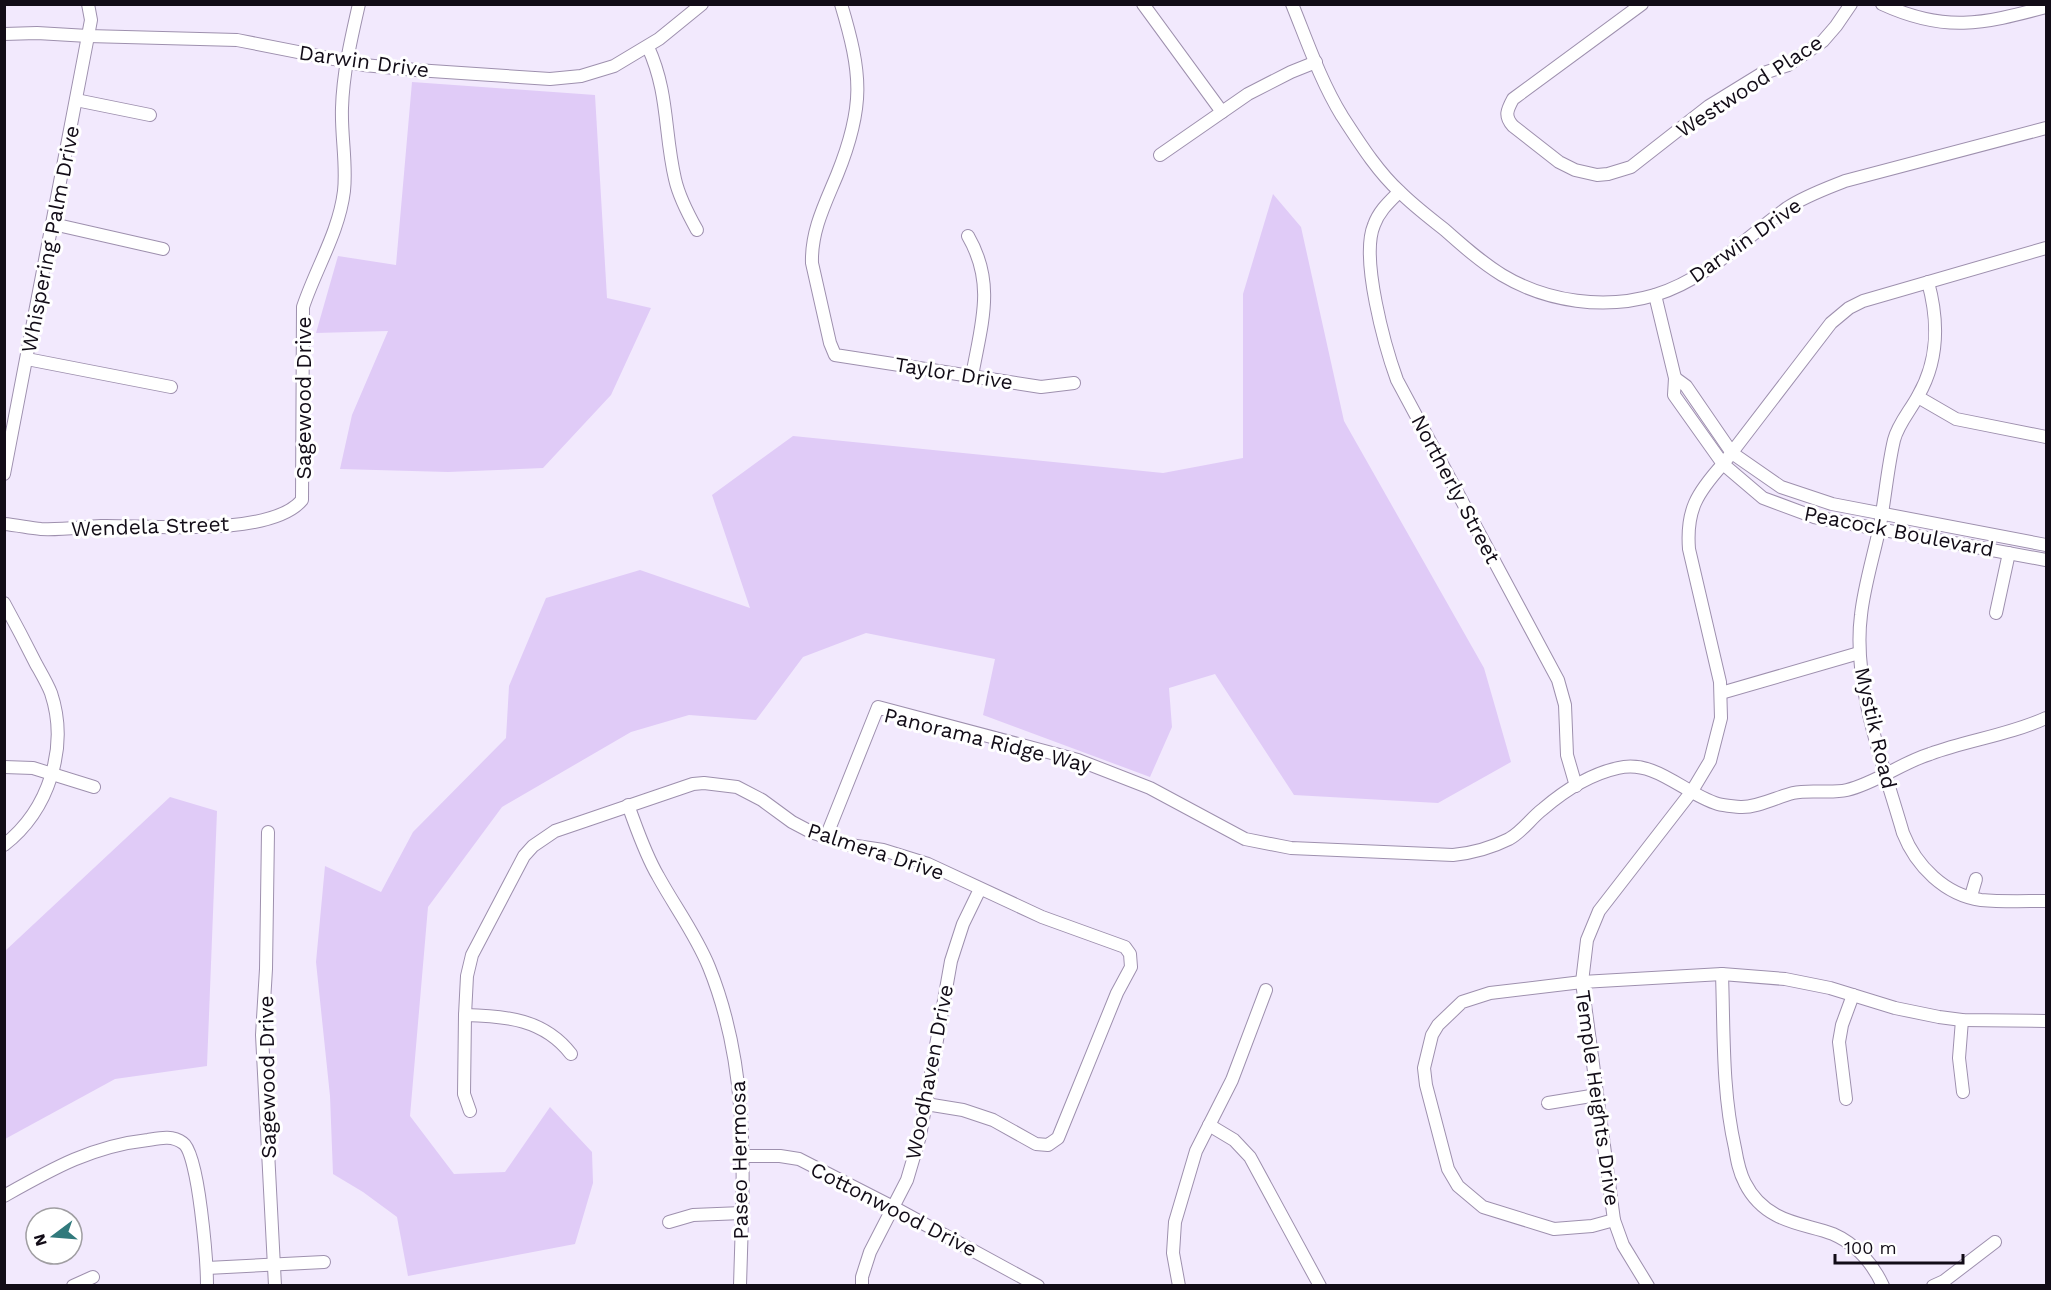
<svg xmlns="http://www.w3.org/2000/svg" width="2051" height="1290" font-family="'Work Sans',sans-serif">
	<rect width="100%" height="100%" fill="#f2e9fd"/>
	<g fill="#e0cbf7">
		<polygon points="412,82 595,95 607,298 651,308 611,395 543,468 448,472 340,469 352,415 388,331 316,333 338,256 396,265"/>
		<polygon points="1273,194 1301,227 1344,421 1484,668 1511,762 1438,803 1294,795 1215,674 1169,688 1172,727 1150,777 983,715 995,659 866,633 803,657 756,720 689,715 631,732 502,807 428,907 410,1116 454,1174 505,1172 550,1107 592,1152 593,1183 575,1244 408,1276 397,1217 363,1192 333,1174 330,1096 316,962 325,866 381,892 413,832 506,738 509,686 546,598 640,570 750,608 712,495 793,436 1163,473 1243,458 1243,294"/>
		<polygon points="170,797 217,811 207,1066 115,1079 5,1139 5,951"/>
	</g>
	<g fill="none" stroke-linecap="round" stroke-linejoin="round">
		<g stroke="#9e90ae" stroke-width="14">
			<g id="minor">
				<path d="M841,4C862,74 865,106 837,175C825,204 811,231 812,263L830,343L835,355L1041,387L1074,383"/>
				<polyline points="1143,4 1222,112"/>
				<path d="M1292,4C1307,41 1321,82 1342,116C1359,142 1377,171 1400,192C1414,206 1430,218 1445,230C1463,246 1481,262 1502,275C1547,302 1605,310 1655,295C1707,279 1744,239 1787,208C1805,196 1825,189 1845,181L2046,128"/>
				<path d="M1642,4L1513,99C1507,110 1504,116 1513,126L1559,162L1575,170L1597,175L1608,174L1631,167L1709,106L1761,74L1788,65L1823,41L1836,26L1851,4"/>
				<path d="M1882,4C1945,33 1982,24 2046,7"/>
				<polyline points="4,34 37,33 88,36 237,40 364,65 416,70 550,79 581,76 614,66 659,39 702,4"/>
				<path d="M648,47C669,93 664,132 675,179C679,197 688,214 697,230"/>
				<polyline points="76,100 150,115"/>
				<polyline points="1160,155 1248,94 1291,72 1316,62"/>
				<path d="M1399,192C1389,202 1379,211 1374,225C1360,258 1385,347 1397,380L1558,680L1565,705L1567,755L1576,786"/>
				<polyline points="53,224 163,249"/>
				<path d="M968,236C996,284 981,325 972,376"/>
				<path d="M1928,282C1939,322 1939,360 1918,396C1910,411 1898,424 1894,440C1887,470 1885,501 1879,530C1873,558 1864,587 1861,615C1852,684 1884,767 1903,833C1916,866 1945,895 1981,900C2002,902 2025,901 2046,901"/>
				<polyline points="1655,295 1675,378 1674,395 1723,464 1763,498 1814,517 2046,560"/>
				<polyline points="27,359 171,387"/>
				<polyline points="1675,378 1686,386 1732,453 1781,487 1832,504 2046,545"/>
				<polyline points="1918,397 1956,419 2046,437"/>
				<polyline points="4,474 88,36 91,20 88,4"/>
				<path d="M4,524C17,525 29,528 41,529C61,530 81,527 101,526C149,525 270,538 302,500L303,307C316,268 339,232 344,191C347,164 341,136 342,108C343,73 351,39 359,4"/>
				<path d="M4,603C15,623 26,644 36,664C41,673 47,683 51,693C69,747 49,810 4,845"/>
				<polyline points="1996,613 2009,553"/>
				<polyline points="1721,693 1859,653"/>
				<polyline points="4,767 33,768 94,787"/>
				<path d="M628,805C637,829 645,854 658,876C675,907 696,935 709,967C751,1071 743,1176 740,1286"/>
				<polyline points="268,832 266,969 262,1035 275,1286"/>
				<path d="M826,837L878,707L1078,760L1150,788L1245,839L1291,848L1453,855C1473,853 1491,848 1509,839C1523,831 1531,818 1543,809C1564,791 1591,774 1618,768C1656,759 1684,794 1718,804C1725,806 1733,806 1740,807C1757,808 1777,797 1793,793C1811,789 1829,794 1847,790C1876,783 1901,763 1930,754C1968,740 2009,735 2046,718"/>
				<polyline points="1971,896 1976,879"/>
				<path d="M1722,974C1724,1032 1722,1091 1735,1148C1737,1160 1739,1172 1745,1183C1752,1197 1763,1208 1776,1215C1794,1225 1815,1227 1833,1234C1856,1244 1873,1264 1883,1286"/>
				<path d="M465,1015C506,1016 544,1019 571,1054"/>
				<polyline points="1962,1020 1959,1058 1963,1092"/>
				<polyline points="1846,1099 1839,1042 1842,1025 1853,995"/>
				<polyline points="1548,1103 1597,1095"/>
				<polyline points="470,1111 464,1094 465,1015 467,976 472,955 524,856 533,846 555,831 693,784 704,783 737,787 762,800 792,822 811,832 850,845 883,850 928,864 1042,917 1125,947 1130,954 1131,967 1117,993 1058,1138 1048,1145 1036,1144 993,1120 963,1110 926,1104"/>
				<polyline points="1209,1125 1234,1140 1250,1157 1320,1286"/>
				<polyline points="742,1156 780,1156 799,1159 893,1207 1038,1286"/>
				<path d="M4,1196C52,1169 92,1146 148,1140C160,1138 172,1135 183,1143C199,1153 207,1264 207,1286"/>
				<polyline points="1614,1220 1592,1226 1554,1229 1483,1207 1458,1186 1448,1169 1426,1085 1424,1068 1432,1035 1438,1025 1462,1002 1490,993 1582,982 1722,974 1785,979 1830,988 1895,1008 1939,1017 1962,1020 2046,1021"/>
				<polyline points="669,1222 693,1215 742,1213"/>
				<polyline points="207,1268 324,1262"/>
				<polyline points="73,1286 93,1277"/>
				<polyline points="862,1286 862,1277 870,1252 907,1180 920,1136 951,961 963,924 980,889"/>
				<polyline points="1179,1286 1173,1253 1175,1222 1196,1151 1232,1080 1266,990"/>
				<path d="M1648,1286L1623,1245L1614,1220L1582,982L1587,940L1599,911L1692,791L1710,761L1721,718L1720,682L1689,549C1686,510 1697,493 1723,464L1831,323L1849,308L1863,301L2046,248"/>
				<polyline points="1933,1286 1944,1281 1995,1242"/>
			</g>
		</g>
		<use href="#minor" stroke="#fff" stroke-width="12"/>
	</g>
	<g text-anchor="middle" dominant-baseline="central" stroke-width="6" stroke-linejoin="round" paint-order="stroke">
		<g font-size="21" fill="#120c17" stroke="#fff">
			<text transform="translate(364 61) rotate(8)">Darwin Drive</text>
			<text transform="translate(1749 86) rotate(-33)">Westwood Place</text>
			<text transform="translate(50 239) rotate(-79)">Whispering Palm Drive</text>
			<text transform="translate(1745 240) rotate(-35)">Darwin Drive</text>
			<text transform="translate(954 373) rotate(9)">Taylor Drive</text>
			<text transform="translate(303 398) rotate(-90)">Sagewood Drive</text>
			<text transform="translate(1456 489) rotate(62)">Northerly Street</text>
			<text transform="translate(150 526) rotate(-2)">Wendela Street</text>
			<text transform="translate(1899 531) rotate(11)">Peacock Boulevard</text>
			<text transform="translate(1876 728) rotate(77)">Mystik Road</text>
			<text transform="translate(988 740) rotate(14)">Panorama Ridge Way</text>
			<text transform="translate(876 851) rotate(18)">Palmera Drive</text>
			<text transform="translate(929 1072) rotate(-79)">Woodhaven Drive</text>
			<text transform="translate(267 1077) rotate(-91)">Sagewood Drive</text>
			<text transform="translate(1598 1098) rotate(82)">Temple Heights Drive</text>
			<text transform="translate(739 1160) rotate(-91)">Paseo Hermosa</text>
			<text transform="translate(894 1209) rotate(27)">Cottonwood Drive</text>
		</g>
	</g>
	<rect width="2051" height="1290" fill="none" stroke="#120c17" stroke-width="12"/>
	<g transform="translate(54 1236) rotate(254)"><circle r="28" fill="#ffffff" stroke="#a09ea2" stroke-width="1.5"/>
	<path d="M0-4.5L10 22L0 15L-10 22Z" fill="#317a7c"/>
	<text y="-9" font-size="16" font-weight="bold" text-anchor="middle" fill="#120c17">N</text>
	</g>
	<path d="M1835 1254v9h128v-9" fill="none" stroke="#120c17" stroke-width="3"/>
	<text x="1844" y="1254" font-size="18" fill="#120c17" stroke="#ffffff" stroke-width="4.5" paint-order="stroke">100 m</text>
</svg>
